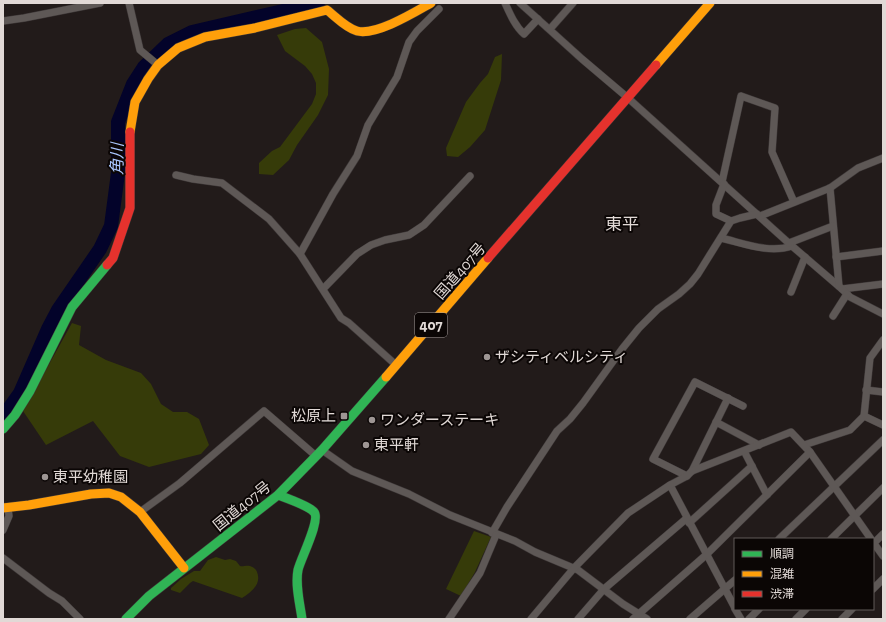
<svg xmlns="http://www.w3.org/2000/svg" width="886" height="622" font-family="'Zilla Slab','Noto Sans JP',serif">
	<rect width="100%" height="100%" fill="#221b1a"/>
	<g fill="#363b09">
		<polygon points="306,28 322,42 329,69 328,95 318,115 297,145 289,160 273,175 259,174 259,163 272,151 280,147 312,104 316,94 316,83 312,74 305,66 285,51 277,35 295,29"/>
		<polygon points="502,54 501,80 485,130 470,147 458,157 447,156 446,148 466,102 480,83 488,74 495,57"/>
		<polygon points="72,323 81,326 79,345 106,360 141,373 151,384 161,404 173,412 187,412 199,419 209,445 201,454 149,467 120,456 93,421 46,445 23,411"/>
		<polygon points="474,531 491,537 475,572 461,596 446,589"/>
		<path d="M216,557L225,560L230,559L236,561L240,566C243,567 246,565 250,566C253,567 256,569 257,572C262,584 251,592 242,598L193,581L190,583L180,593L171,590V588L181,579L194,571H200L208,560Z"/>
	</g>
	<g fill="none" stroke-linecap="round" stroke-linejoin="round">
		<polyline stroke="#03032a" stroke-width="14" points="3,417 20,393 48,329 58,310 100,249 111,226 118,173 118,122 133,84 144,67 168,44 192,32 318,3"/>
		<g stroke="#3e3838" stroke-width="8">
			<g id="street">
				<polyline points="129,3 140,50 158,65"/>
				<path d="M505,3C510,14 515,26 524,34L538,19"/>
				<polyline points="520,3 582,59 628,98 792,246 842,289 883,284"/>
				<polyline points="3,21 24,18 100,3"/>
				<polyline points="550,29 573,3"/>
				<polyline points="176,175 193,179 222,183 269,219 300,254 341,318 349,323 396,365"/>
				<polyline points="722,182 741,96 775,108 772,152 794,202"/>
				<polyline points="724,184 716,205 716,214 731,221"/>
				<polyline points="830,188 839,286"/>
				<polyline points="760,216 830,188 858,168 883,158"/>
				<path d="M721,238C743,243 769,254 792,246"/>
				<polyline points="789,243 833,226"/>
				<polyline points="300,254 333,194 357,156 368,125 397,77 409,42 417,31 439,9"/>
				<polyline points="836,257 883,251"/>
				<polyline points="323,289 357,254 371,245 385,240 409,235 424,225 470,176"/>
				<polyline points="842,289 850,297 883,314"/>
				<polyline points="791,292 805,257"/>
				<polyline points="833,316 847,294"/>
				<polyline points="866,390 883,392"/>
				<polyline points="864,416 883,425"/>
				<polyline points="716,422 759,445"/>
				<polyline points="804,445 850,430 864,416 870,358 883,340"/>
				<polyline points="322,450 352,471 409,494 450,515 515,541 535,552 578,570 623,604 647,619"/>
				<polyline points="744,451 767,495"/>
				<polyline points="692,471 728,398"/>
				<polyline points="687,476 653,459 695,382 743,406"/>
				<polyline points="670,485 735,608"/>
				<polyline points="140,512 180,483 264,411 316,456"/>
				<polyline points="689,523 752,466"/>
				<polyline points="3,530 9,516 8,508"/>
				<polyline points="492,533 507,507 557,431 570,419 583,403 622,349 639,328 658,309 679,294 690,284 698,274 731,221 740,218 757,214"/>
				<polyline points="779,539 883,440"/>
				<polyline points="831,539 883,488"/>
				<polyline points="873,542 883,556"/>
				<polyline points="873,544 883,534"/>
				<polyline points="3,558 49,593 62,601 80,619"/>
				<polyline points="873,589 883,579"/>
				<polyline points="735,609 741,619"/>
				<polyline points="449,619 480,573 496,535"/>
				<polyline points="531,619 574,568 628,513 670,485 687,476 692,471 791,432 810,452 871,539"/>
				<polyline points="578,619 604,589 687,518"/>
				<polyline points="633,619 706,555 810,452"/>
				<polyline points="690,619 735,580"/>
				<polyline points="749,619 759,609"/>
				<polyline points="796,619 806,609"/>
				<polyline points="842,619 852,609"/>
			</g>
		</g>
		<g stroke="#3e3838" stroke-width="10">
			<g id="fast">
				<polyline points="3,429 15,415 30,391 72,307 107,265"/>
				<path d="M278,495C286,498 309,506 314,512C321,520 300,560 298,570C295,585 300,604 302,619"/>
				<polyline points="126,619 149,596 278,495 322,450 386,377"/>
			</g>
		</g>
		<g stroke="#3e3838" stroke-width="10">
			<g id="slow">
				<polyline points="656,65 710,3"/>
				<path d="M130,132L135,102L148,79L158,65L178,48L205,37L255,28L327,10C336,17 346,28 357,31C376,36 415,12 431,3"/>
				<polyline points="386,377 488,258"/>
				<polyline points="3,508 29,505 91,494 109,493 121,497 140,512 184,568"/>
			</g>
		</g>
		<g stroke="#3e3838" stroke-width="10">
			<g id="jam">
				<polyline points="488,258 656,65"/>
				<polyline points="107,265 113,258 130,208 130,132"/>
			</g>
		</g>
		<use href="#street" stroke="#5e5856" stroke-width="7"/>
		<use href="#fast" stroke="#30b455" stroke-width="9"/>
		<use href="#slow" stroke="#ff9f0a" stroke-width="9"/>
		<use href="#jam" stroke="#e5322d" stroke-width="9"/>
	</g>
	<g fill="#9e9694" stroke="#0b0605" stroke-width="1.5">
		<circle cx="487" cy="357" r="4"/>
		<rect x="340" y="412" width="8" height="8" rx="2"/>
		<circle cx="372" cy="420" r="4"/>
		<circle cx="366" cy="445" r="4"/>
		<circle cx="45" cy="477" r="4"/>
	</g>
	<g text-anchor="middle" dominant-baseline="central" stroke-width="4" stroke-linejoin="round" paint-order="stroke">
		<rect fill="#0b0605" stroke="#a19a97" stroke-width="1" x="415" y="313" width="32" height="24" rx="3"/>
		<g font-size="14" font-weight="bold" fill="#e1d9d6">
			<text x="431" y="325">407</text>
		</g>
		<g font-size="15" fill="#e1d9d6" stroke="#0b0605">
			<text transform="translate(460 271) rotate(-49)">国道407号</text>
			<text transform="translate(242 506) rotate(-39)">国道407号</text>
		</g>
		<g font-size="15" fill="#e1d9d6" stroke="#0b0605" text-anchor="start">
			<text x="495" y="357">ザシティベルシティ</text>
			<text x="336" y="416" text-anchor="end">松原上</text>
			<text x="380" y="420">ワンダーステーキ</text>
			<text x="374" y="445">東平軒</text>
			<text x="53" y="477">東平幼稚園</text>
		</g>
		<g font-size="16" font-style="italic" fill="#aac6fe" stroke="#0b0605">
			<text transform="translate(117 159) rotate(-89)">角川</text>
		</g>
		<g font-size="17" fill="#e1d9d6" stroke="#0b0605">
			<text x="622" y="224">東平</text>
		</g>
	</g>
	<rect width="886" height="622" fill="none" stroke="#e1d9d6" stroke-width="8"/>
	<rect x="734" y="538" width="140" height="72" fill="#0b0605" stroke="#615a59"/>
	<rect x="742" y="551" width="20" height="6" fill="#30b455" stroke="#615a59"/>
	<text x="770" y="558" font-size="12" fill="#e1d9d6">順調</text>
	<rect x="742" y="571" width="20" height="6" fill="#ff9f0a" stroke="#615a59"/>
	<text x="770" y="578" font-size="12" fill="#e1d9d6">混雑</text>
	<rect x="742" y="591" width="20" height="6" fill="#e5322d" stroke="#615a59"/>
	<text x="770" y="598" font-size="12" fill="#e1d9d6">渋滞</text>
</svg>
